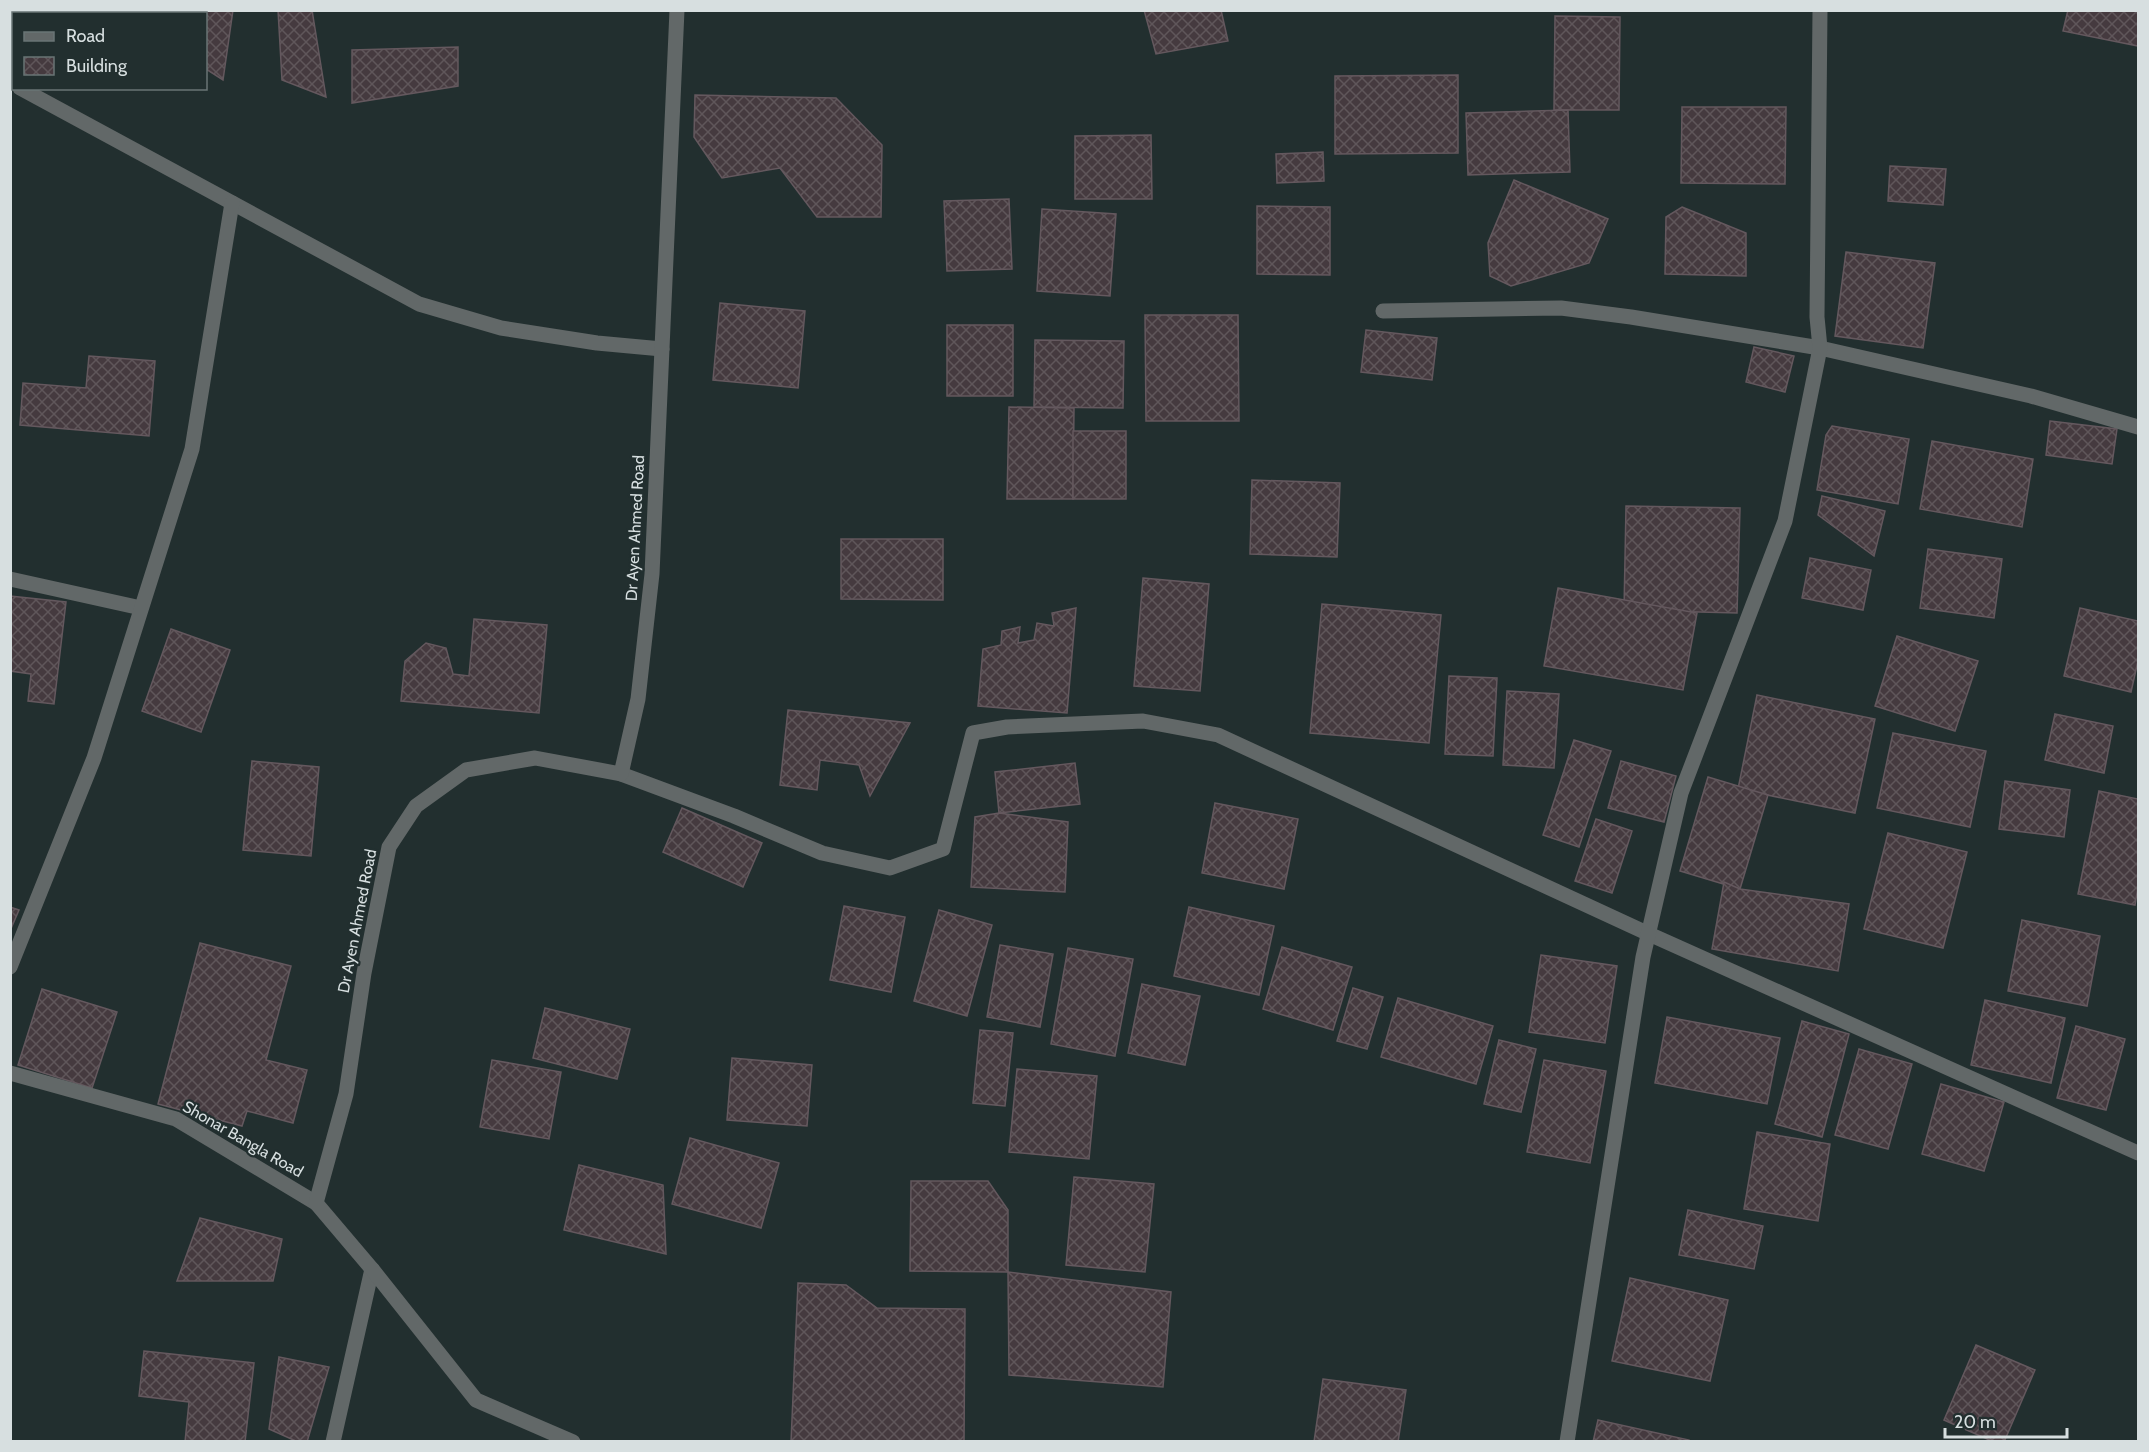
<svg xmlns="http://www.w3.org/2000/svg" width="2149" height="1452" font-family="Cabin,sans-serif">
	<defs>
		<pattern id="building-cross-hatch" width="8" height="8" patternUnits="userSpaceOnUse" patternTransform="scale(1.5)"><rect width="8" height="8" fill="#453a3f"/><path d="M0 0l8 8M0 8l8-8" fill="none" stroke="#5f565a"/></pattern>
	</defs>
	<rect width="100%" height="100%" fill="#222f2f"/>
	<g fill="url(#building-cross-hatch)" stroke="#64585e" stroke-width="1.5">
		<polygon points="153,10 233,10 223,80 206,69 206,14 152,14"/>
		<polygon points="278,10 312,10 326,97 282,80"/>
		<polygon points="1144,10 1221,10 1228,41 1156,54"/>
		<polygon points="2068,10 2138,10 2138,46 2063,31"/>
		<polygon points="1555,16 1620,17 1619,110 1554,110"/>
		<polygon points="458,47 458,86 352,103 352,50"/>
		<polygon points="1458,75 1458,153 1335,154 1335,76"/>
		<polygon points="695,95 836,98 882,145 881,217 817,217 780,168 722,178 694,137"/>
		<polygon points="1682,107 1786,107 1785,184 1681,183"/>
		<polygon points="1568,110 1570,172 1468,175 1466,113"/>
		<polygon points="1151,135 1152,199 1075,199 1075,136"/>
		<polygon points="1323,152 1324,181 1277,183 1276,154"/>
		<polygon points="1890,166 1946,169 1943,205 1888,201"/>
		<polygon points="1514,180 1608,219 1589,263 1511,286 1490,276 1488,243"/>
		<polygon points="1009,199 1012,269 947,271 944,201"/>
		<polygon points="1257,206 1330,207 1330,275 1257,274"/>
		<polygon points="1682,207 1746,233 1746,276 1665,274 1666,217"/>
		<polygon points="1042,209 1116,214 1110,296 1037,291"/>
		<polygon points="1846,252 1935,263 1923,348 1835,336"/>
		<polygon points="720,303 805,311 798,388 713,380"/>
		<polygon points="1145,315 1238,315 1239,421 1146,421"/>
		<rect x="947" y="325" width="66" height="71"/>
		<polygon points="1366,330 1437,338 1432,380 1361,372"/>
		<polygon points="1035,340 1124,341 1123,408 1034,407"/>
		<polygon points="1754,347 1794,356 1785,392 1746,382"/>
		<polygon points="89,356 155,361 149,436 20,425 23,383 86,388"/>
		<polygon points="1009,407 1074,408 1073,499 1007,499"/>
		<polygon points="2050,421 2117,429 2112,464 2046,455"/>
		<polygon points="1832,426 1909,439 1898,504 1817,490 1826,435"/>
		<rect x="1073" y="431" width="53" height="68"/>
		<polygon points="1932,441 2033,459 2022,527 1920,509"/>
		<polygon points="1252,480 1340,483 1337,557 1250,554"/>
		<polygon points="1822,496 1885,511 1874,556 1818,515"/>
		<polygon points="1626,506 1740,508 1737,613 1624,610"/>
		<polygon points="841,539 943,539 943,600 841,599"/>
		<polygon points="1928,549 2002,559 1994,618 1920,608"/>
		<polygon points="1810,558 1871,570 1863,610 1802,598"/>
		<polygon points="1143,578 1209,584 1200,691 1134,686"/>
		<polygon points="1558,588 1697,613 1683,690 1544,666"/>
		<polygon points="10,596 66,602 54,704 28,701 31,674 10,671"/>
		<polygon points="1322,604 1441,615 1429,743 1310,733"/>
		<polygon points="1076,608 1067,713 978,706 983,649 1001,645 1002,631 1020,627 1018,643 1034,640 1037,623 1054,626 1052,613"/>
		<polygon points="2080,608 2138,621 2138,661 2131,692 2064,676"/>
		<polygon points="474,619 547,625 539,713 401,701 405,661 426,643 446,648 453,674 469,676"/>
		<polygon points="171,629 230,650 201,732 142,711"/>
		<polygon points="1897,636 1978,661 1955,731 1875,706"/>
		<polygon points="1449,676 1497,678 1493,756 1445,754"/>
		<polygon points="1507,691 1559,694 1554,768 1503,765"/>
		<polygon points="1757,695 1875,719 1855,813 1738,789"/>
		<polygon points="788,710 910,723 870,796 859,765 820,760 817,790 780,785"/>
		<polygon points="2055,714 2113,726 2104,773 2045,760"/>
		<polygon points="1893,733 1986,751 1970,827 1877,808"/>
		<polygon points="1574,740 1611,751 1579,847 1543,835"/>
		<polygon points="252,761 319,767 311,856 243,850"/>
		<polygon points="1621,761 1676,776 1664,822 1608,808"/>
		<polygon points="1075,763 1080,804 999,813 995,772"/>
		<polygon points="1708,777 1768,795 1740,889 1680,871"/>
		<polygon points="2005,781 2070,790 2064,837 1999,829"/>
		<polygon points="2099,791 2138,799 2138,887 2135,905 2078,894"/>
		<polygon points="1215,803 1298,819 1284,889 1202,873"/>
		<polygon points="682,808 762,843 743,887 663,852"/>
		<polygon points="999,813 1068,822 1065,892 971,887 975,817"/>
		<polygon points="1596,819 1632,831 1612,893 1575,881"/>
		<polygon points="1888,833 1967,852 1943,948 1864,929"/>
		<polygon points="1724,882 1740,889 1849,904 1838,971 1712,949"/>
		<polygon points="844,906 905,917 891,992 830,980"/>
		<polygon points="10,907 19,910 10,931"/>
		<polygon points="1189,907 1274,926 1259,995 1174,976"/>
		<polygon points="939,910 992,925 967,1016 914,1001"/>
		<polygon points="2022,920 2100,936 2087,1006 2008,991"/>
		<polygon points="200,943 291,966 266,1060 307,1070 293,1123 247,1111 242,1126 158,1104"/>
		<polygon points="1000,945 1053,954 1040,1027 987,1017"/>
		<polygon points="1282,947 1352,967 1333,1030 1263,1009"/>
		<polygon points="1068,948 1133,959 1115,1056 1051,1044"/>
		<polygon points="1541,955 1617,966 1605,1043 1529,1032"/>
		<polygon points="1142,984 1200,996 1185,1065 1128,1053"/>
		<polygon points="1353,988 1383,997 1367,1049 1337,1041"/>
		<polygon points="42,989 117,1012 92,1088 18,1065"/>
		<polygon points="1398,998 1493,1026 1476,1084 1381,1057"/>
		<polygon points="1985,1000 2065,1018 2051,1083 1971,1065"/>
		<polygon points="545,1008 630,1029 617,1079 533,1058"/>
		<polygon points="1667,1017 1780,1038 1767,1104 1655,1083"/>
		<polygon points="1802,1021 1849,1034 1822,1137 1775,1124"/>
		<polygon points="2076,1026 2125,1039 2106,1110 2057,1098"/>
		<polygon points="980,1030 1013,1033 1005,1106 973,1103"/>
		<polygon points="1499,1040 1536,1049 1521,1112 1484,1104"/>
		<polygon points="1859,1049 1912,1064 1888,1149 1835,1135"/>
		<polygon points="732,1058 812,1065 807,1126 727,1120"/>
		<polygon points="492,1060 561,1072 549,1139 480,1127"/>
		<polygon points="1544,1060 1606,1071 1590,1163 1527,1152"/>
		<polygon points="1017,1069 1097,1076 1089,1159 1009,1152"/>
		<polygon points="1941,1084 2004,1102 1984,1171 1922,1154"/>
		<polygon points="1757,1132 1830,1144 1818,1221 1744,1209"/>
		<polygon points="690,1138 779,1163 761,1228 672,1204"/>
		<polygon points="579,1165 663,1185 666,1254 564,1230"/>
		<polygon points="1074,1177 1154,1184 1145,1272 1066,1265"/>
		<polygon points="911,1181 988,1181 1008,1210 1008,1272 910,1271"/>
		<polygon points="1688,1210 1763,1226 1754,1269 1679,1255"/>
		<polygon points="200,1218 282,1239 273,1281 177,1281"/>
		<polygon points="1008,1272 1171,1292 1163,1387 1009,1375"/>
		<polygon points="1630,1278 1728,1300 1710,1381 1612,1361"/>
		<polygon points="798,1283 846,1285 877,1308 965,1309 964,1442 791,1442"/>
		<polygon points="1976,1345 2035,1370 2004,1442 1994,1442 1944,1420"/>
		<polygon points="144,1351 254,1363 245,1442 185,1442 189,1402 139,1396"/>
		<polygon points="279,1357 329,1367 307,1442 298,1442 269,1429"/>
		<polygon points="1323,1379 1406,1390 1398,1442 1314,1442"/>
		<polygon points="1598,1420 1689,1440 1689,1442 1593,1442"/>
	</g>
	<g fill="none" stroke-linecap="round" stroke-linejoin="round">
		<g stroke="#626868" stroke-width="15">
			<polyline points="20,88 419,304 501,328 597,343 662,349"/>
			<polyline points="1383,311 1561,308 1631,317 1820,348 2031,396 2138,427"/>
			<polyline points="10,579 141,608"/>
			<polyline points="621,774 734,816 822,853 890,868 943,849 973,733 1007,727 1143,721 1218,735 1649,934 2138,1153"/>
			<polyline points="10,967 94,758 192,449 232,203"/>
			<polyline points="10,1073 176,1119 316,1203"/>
			<polyline points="333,1442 372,1269"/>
			<polyline points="573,1442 476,1400 372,1269 316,1203 346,1094 364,973 389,847 416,806 466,770 535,758 621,774 638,699 652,574 677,10"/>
			<polyline points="1567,1442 1643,957 1681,793 1785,521 1820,348 1817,317 1820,10"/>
		</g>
	</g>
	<g text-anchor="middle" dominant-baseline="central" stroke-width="4.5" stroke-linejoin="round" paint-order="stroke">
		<g font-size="16" fill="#d7dfe0" stroke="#222f2f">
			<text transform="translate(635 528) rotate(-87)">Dr Ayen Ahmed Road</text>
			<text transform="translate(357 921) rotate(-79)">Dr Ayen Ahmed Road</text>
			<text transform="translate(243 1139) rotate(30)">Shonar Bangla Road</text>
		</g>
	</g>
	<rect width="2149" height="1452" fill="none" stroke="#d7dfe0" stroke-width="24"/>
	<rect x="12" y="12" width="195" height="78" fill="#222f2f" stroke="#6a7576" stroke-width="1.5"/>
	<rect x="24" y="32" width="30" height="9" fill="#626868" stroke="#6a7576" stroke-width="1.5"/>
	<text x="66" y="42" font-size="18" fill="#d7dfe0">Road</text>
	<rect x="24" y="57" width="30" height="18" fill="url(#building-cross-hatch)" stroke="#6a7576" stroke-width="1.5"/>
	<text x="66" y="72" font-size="18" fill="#d7dfe0">Building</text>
	<path d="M1945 1428v9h122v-9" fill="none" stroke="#d7dfe0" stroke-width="3"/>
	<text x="1954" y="1428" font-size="18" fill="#d7dfe0" stroke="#222f2f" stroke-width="4.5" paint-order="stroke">20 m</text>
</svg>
